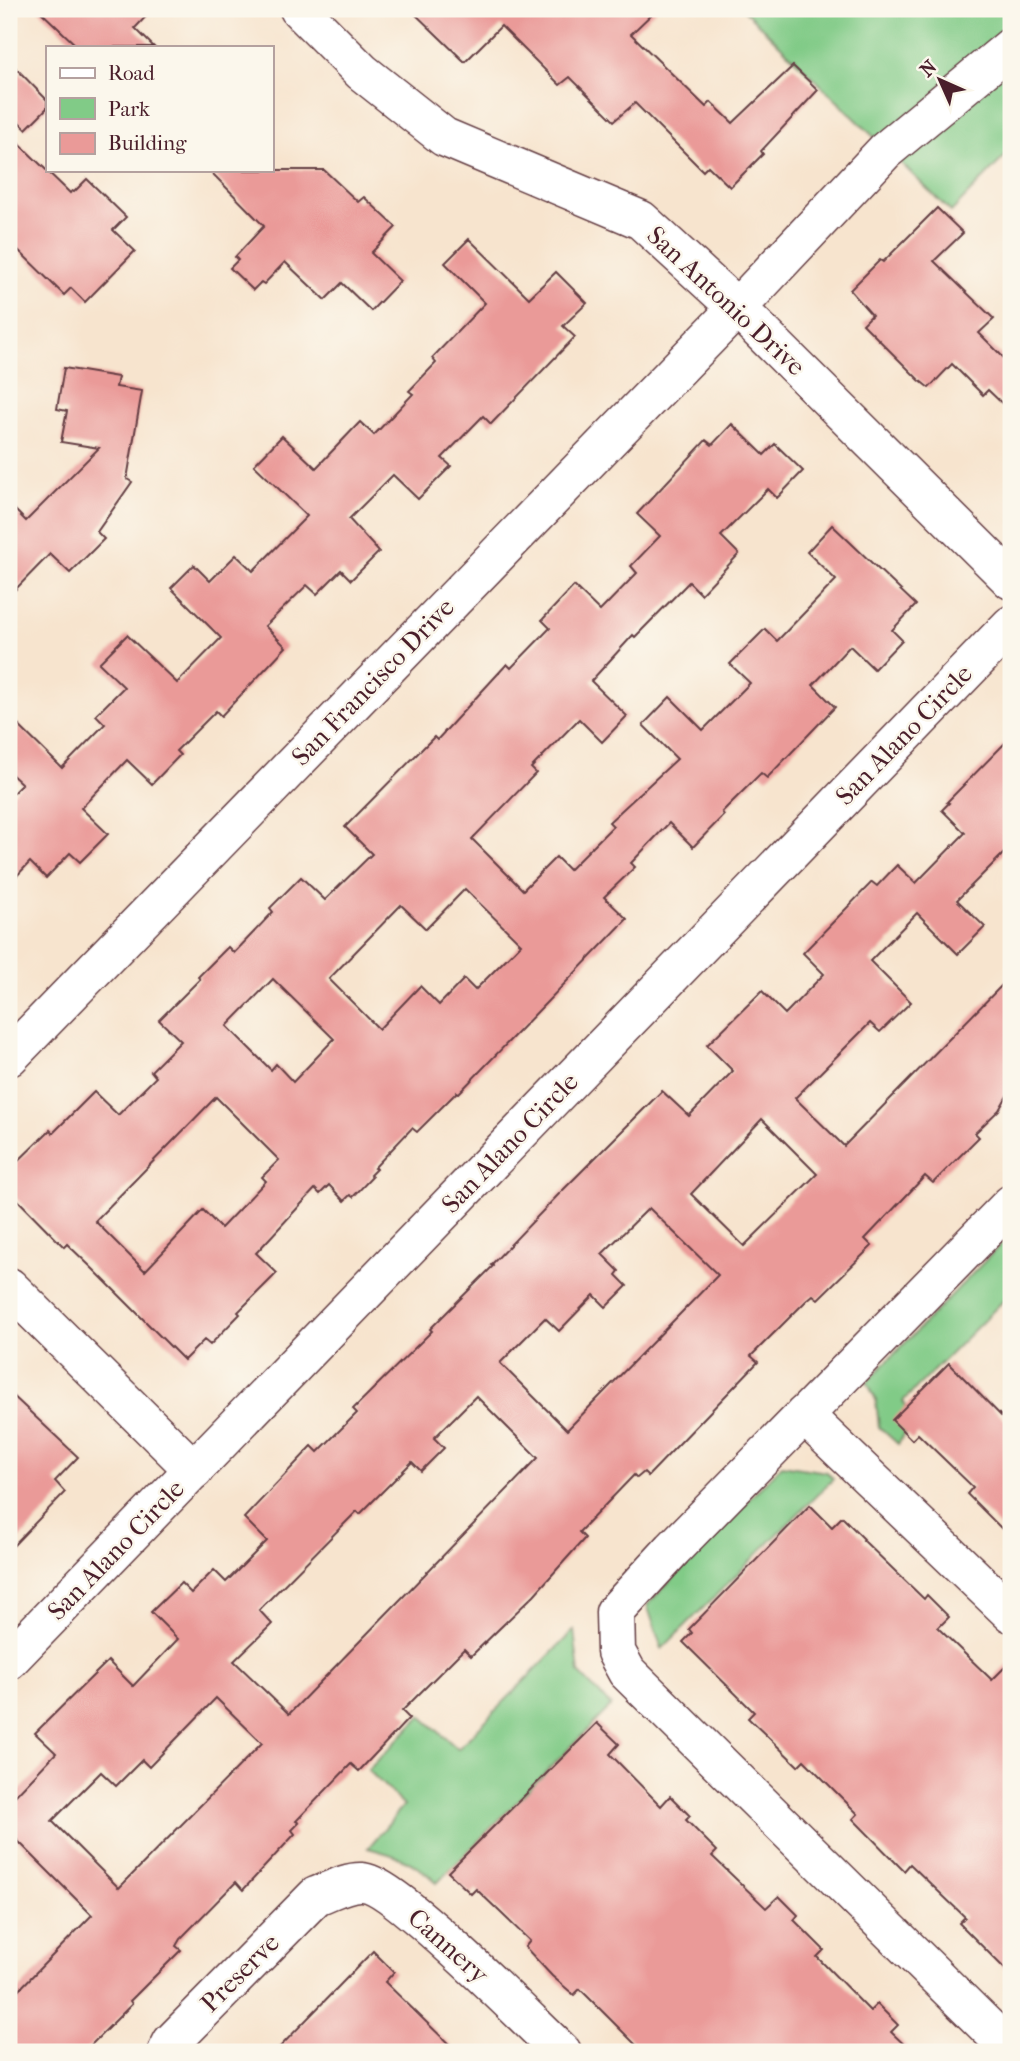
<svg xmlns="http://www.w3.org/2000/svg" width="1020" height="2061" font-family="'IM FELL French Canon',serif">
	<rect width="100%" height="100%" fill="#fbf7ec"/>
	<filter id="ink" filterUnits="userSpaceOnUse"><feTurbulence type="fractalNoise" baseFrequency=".0143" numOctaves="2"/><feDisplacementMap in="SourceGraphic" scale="14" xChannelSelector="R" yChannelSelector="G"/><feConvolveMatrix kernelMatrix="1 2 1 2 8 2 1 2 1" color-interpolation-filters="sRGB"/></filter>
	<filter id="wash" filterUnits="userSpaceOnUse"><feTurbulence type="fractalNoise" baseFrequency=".00686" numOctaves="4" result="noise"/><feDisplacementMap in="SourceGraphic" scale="28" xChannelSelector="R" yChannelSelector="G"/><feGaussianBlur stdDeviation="1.57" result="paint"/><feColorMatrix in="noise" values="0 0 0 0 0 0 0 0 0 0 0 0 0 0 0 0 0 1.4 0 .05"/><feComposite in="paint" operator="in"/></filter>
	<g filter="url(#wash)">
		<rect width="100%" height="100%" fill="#f7e4ce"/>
		<g fill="#81cb87" stroke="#667559" stroke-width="2">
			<polygon points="743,9 1011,9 1011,150 951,212"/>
			<path d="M1011,1234V1293L903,1401C912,1414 908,1432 898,1444L879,1427L876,1400L867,1382Z"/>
			<polygon points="782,1465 827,1472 833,1479 662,1649 647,1605"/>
			<path d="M574,1630L579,1673L611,1706L437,1883C414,1861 399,1856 368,1848L404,1805L368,1770L421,1716L458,1749Z"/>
		</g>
		<g id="blocks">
			<g fill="#ea9a98" fill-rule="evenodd">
				<polygon points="38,9 153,9 135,28 154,47 78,47"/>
				<polygon points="410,9 657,9 631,34 706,107 711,102 733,123 793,66 818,90 761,151 763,154 730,187 708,166 703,171 635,103 614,121 570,77 560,85 501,26 465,62"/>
				<polygon points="9,61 47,100 47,108 26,129 9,112"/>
				<polygon points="9,134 70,193 72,191 74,192 87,179 126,217 113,230 135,251 85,302 71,288 64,295 9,241"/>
				<polygon points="209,170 324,170 358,202 364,197 396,227 371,253 400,281 371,311 342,283 325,300 285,262 264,284 261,282 253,290 230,268 238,260 235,257 264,226"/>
				<polygon points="937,208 963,233 934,261 994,319 979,333 1011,365 1011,412 988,390 983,395 952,364 929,388 919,380 863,324 872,315 850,290 880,260 883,262"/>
				<polygon points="469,239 529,298 556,272 587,303 563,326 575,337 491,424 483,416 442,458 451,466 418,499 393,475 349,519 379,552 351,580 341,570 317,594 307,585 265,626 286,647 221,716 216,711 176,751 180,755 152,784 127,760 81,808 108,834 80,862 70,853 46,878 30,862 9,884 9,797 22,784 9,772 9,716 62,768 105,724 96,715 124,687 99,663 127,635 177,683 221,638 171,588 194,565 210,581 236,555 253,571 307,516 254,465 282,436 316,468 360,422 374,435 413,394 409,391 436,363 432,358 485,303 445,263"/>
				<polygon points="64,368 118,377 116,387 142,391 127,479 132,482 97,532 104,539 70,573 50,554 9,596 9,504 26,521 99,448 61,442 67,411 57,409"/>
				<path d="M732,424L764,455L775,444L803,471L777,498L768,489L721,536L739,554L701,594L689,582L635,637L633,635L591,681L627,716L602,742L579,719L531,768L536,773L472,839L523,890L556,857L569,870L613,826L609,822L677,759L643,725L670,697L703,730L750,683L730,664L765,629L777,641L836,580L807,552L832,525L916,605L892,630L902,640L874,669L850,646L813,685L835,707L767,778L761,773L722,812L724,815L693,847L669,823L631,863L635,867L604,897L627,919L459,1093L457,1092L417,1132L412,1128L374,1168L376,1169L370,1175L372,1177L353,1197L350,1195L344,1201L329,1185L320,1194L315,1189L256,1253L277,1273L238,1312L240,1314L210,1345L204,1340L184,1360L92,1268L67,1244L64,1247L9,1191V1170L50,1130L53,1133L94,1092L118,1115L156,1077L151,1071L181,1041L159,1020L200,979L198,977L228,947L234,953L273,912L270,908L301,877L325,900L372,854L345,827L434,737L437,740L507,664L511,668L550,628L542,620L574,586L600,611L637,573L631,566L660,536L637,514L706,440L712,445ZM465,889L521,944L475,990L464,979L439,1005L420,986L379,1029L329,979L401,905L426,929ZM273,979L334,1039L293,1082L276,1064L271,1070L227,1026ZM216,1097L279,1160L262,1177L266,1181L221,1228L203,1210L145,1271L95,1221Z"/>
				<path d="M1011,737V846L957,900L985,927L958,954L917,913L870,961L911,1002L880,1032L870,1023L795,1098L844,1146L1011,976V1089L999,1110L975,1133L979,1137L933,1183L925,1176L865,1239L872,1246L818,1299L813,1295L807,1300L751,1356L758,1362L648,1476L644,1472L637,1478L634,1475L579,1532L585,1538L534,1595L471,1656L464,1649L402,1711L409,1718L359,1771L351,1764L296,1821L299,1823L292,1830L295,1834L243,1890L236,1882L180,1939L176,1946L181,1950L130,2001L132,2004L84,2052H9V2000L92,1915L9,1832V1802L56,1753L35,1733L108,1661L133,1686L178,1639L151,1612L181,1583L191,1593L214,1570L226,1582L267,1541L244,1518L312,1446L318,1452L357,1413L353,1409L432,1331L430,1329L493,1266L491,1265L559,1194L662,1091L689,1116L733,1071L707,1045L762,991L785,1014L824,974L803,953L872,882L877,886L897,865L916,883L965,833L942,810L949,803L947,802ZM762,1119L817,1174L744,1246L691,1194ZM649,1208L718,1275L567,1430L500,1363L545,1318L559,1331L594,1295L606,1307L627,1286L616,1275L619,1271L602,1254ZM476,1396L538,1458L289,1714L234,1661L272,1624L259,1610L357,1511L360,1514L412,1462L421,1471L444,1448L434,1438ZM216,1698L262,1743L119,1888L52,1821L101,1772L116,1786L142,1760L149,1767Z"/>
				<polygon points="949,1363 1011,1426 1011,1538 967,1494 973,1487 918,1434 912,1440 892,1420"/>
				<polygon points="9,1392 78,1457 55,1481 65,1492 9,1550"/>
				<polygon points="810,1505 832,1527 842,1517 864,1539 863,1540 924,1599 927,1595 949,1617 938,1628 992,1680 1011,1661 1011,1975 959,1923 965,1917 910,1864 904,1871 853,1819 858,1814 804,1760 798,1766 769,1738 748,1718 754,1712 683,1642 692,1633 689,1629"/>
				<polygon points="597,1723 619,1744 610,1754 661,1806 670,1796 690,1816 686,1820 717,1851 712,1856 766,1908 779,1896 798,1915 794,1920 824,1950 817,1957 870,2011 877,2004 898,2025 891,2032 912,2052 643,2052 580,1989 574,1995 552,1976 525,1947 530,1941 476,1889 471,1894 448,1872"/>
				<polygon points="373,1951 394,1972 385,1982 457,2052 275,2052"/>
			</g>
		</g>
	</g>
	<g filter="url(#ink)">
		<use href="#blocks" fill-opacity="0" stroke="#643d43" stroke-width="2"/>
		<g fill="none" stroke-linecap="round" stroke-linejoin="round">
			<g stroke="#643d43" stroke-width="41">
				<g id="minor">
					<polyline points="299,9 362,72 444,137 641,220 737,308 1011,580"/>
					<polyline points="9,1057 737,308 885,151 1011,47"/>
					<polyline points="1011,1204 673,1549 615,1612 616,1652 627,1672 1011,2050"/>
					<polyline points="9,1287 194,1470"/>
					<polyline points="804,1415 1011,1613"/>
					<polyline points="9,1660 1011,625"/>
					<path d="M167,2052L172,2042L316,1896C330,1891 347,1881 362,1882C394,1883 531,2023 562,2052"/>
				</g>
			</g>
			<use href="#minor" stroke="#fff" stroke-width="38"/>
		</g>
	</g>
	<g text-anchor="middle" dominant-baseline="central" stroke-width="5" stroke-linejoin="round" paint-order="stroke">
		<g font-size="26" fill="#4a1f2b" stroke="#fbf7ec">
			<text transform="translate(726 301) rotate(43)">San Antonio Drive</text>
			<text transform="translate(373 682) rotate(-46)">San Francisco Drive</text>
			<text transform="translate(904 735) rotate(-46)">San Alano Circle</text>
			<text transform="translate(510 1143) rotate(-46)">San Alano Circle</text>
			<text transform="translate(116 1550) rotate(-46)">San Alano Circle</text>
			<text transform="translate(448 1946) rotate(42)">Cannery</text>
			<text transform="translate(240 1973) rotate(-45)">Preserve</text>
		</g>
	</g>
	<rect width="1020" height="2061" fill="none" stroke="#fbf7ec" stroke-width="35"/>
	<rect x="46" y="46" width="228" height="126" fill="#fbf7ec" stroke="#b4a19f" stroke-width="2"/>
	<rect x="60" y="68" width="35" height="10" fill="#ffffff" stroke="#b4a19f" stroke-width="2"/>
	<text x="108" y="80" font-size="21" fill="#4a1f2b">Road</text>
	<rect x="60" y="98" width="35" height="21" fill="#81cb87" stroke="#b4a19f" stroke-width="2"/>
	<text x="108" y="116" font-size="21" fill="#4a1f2b">Park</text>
	<rect x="60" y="133" width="35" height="21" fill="#ea9a98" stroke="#b4a19f" stroke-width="2"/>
	<text x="108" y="150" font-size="21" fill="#4a1f2b">Building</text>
	<g transform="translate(940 80) rotate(315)" stroke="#fbf7ec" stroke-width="5" paint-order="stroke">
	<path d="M0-5L12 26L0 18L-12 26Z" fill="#4a1f2b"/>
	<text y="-10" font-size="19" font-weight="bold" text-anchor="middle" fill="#4a1f2b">N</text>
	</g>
</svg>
